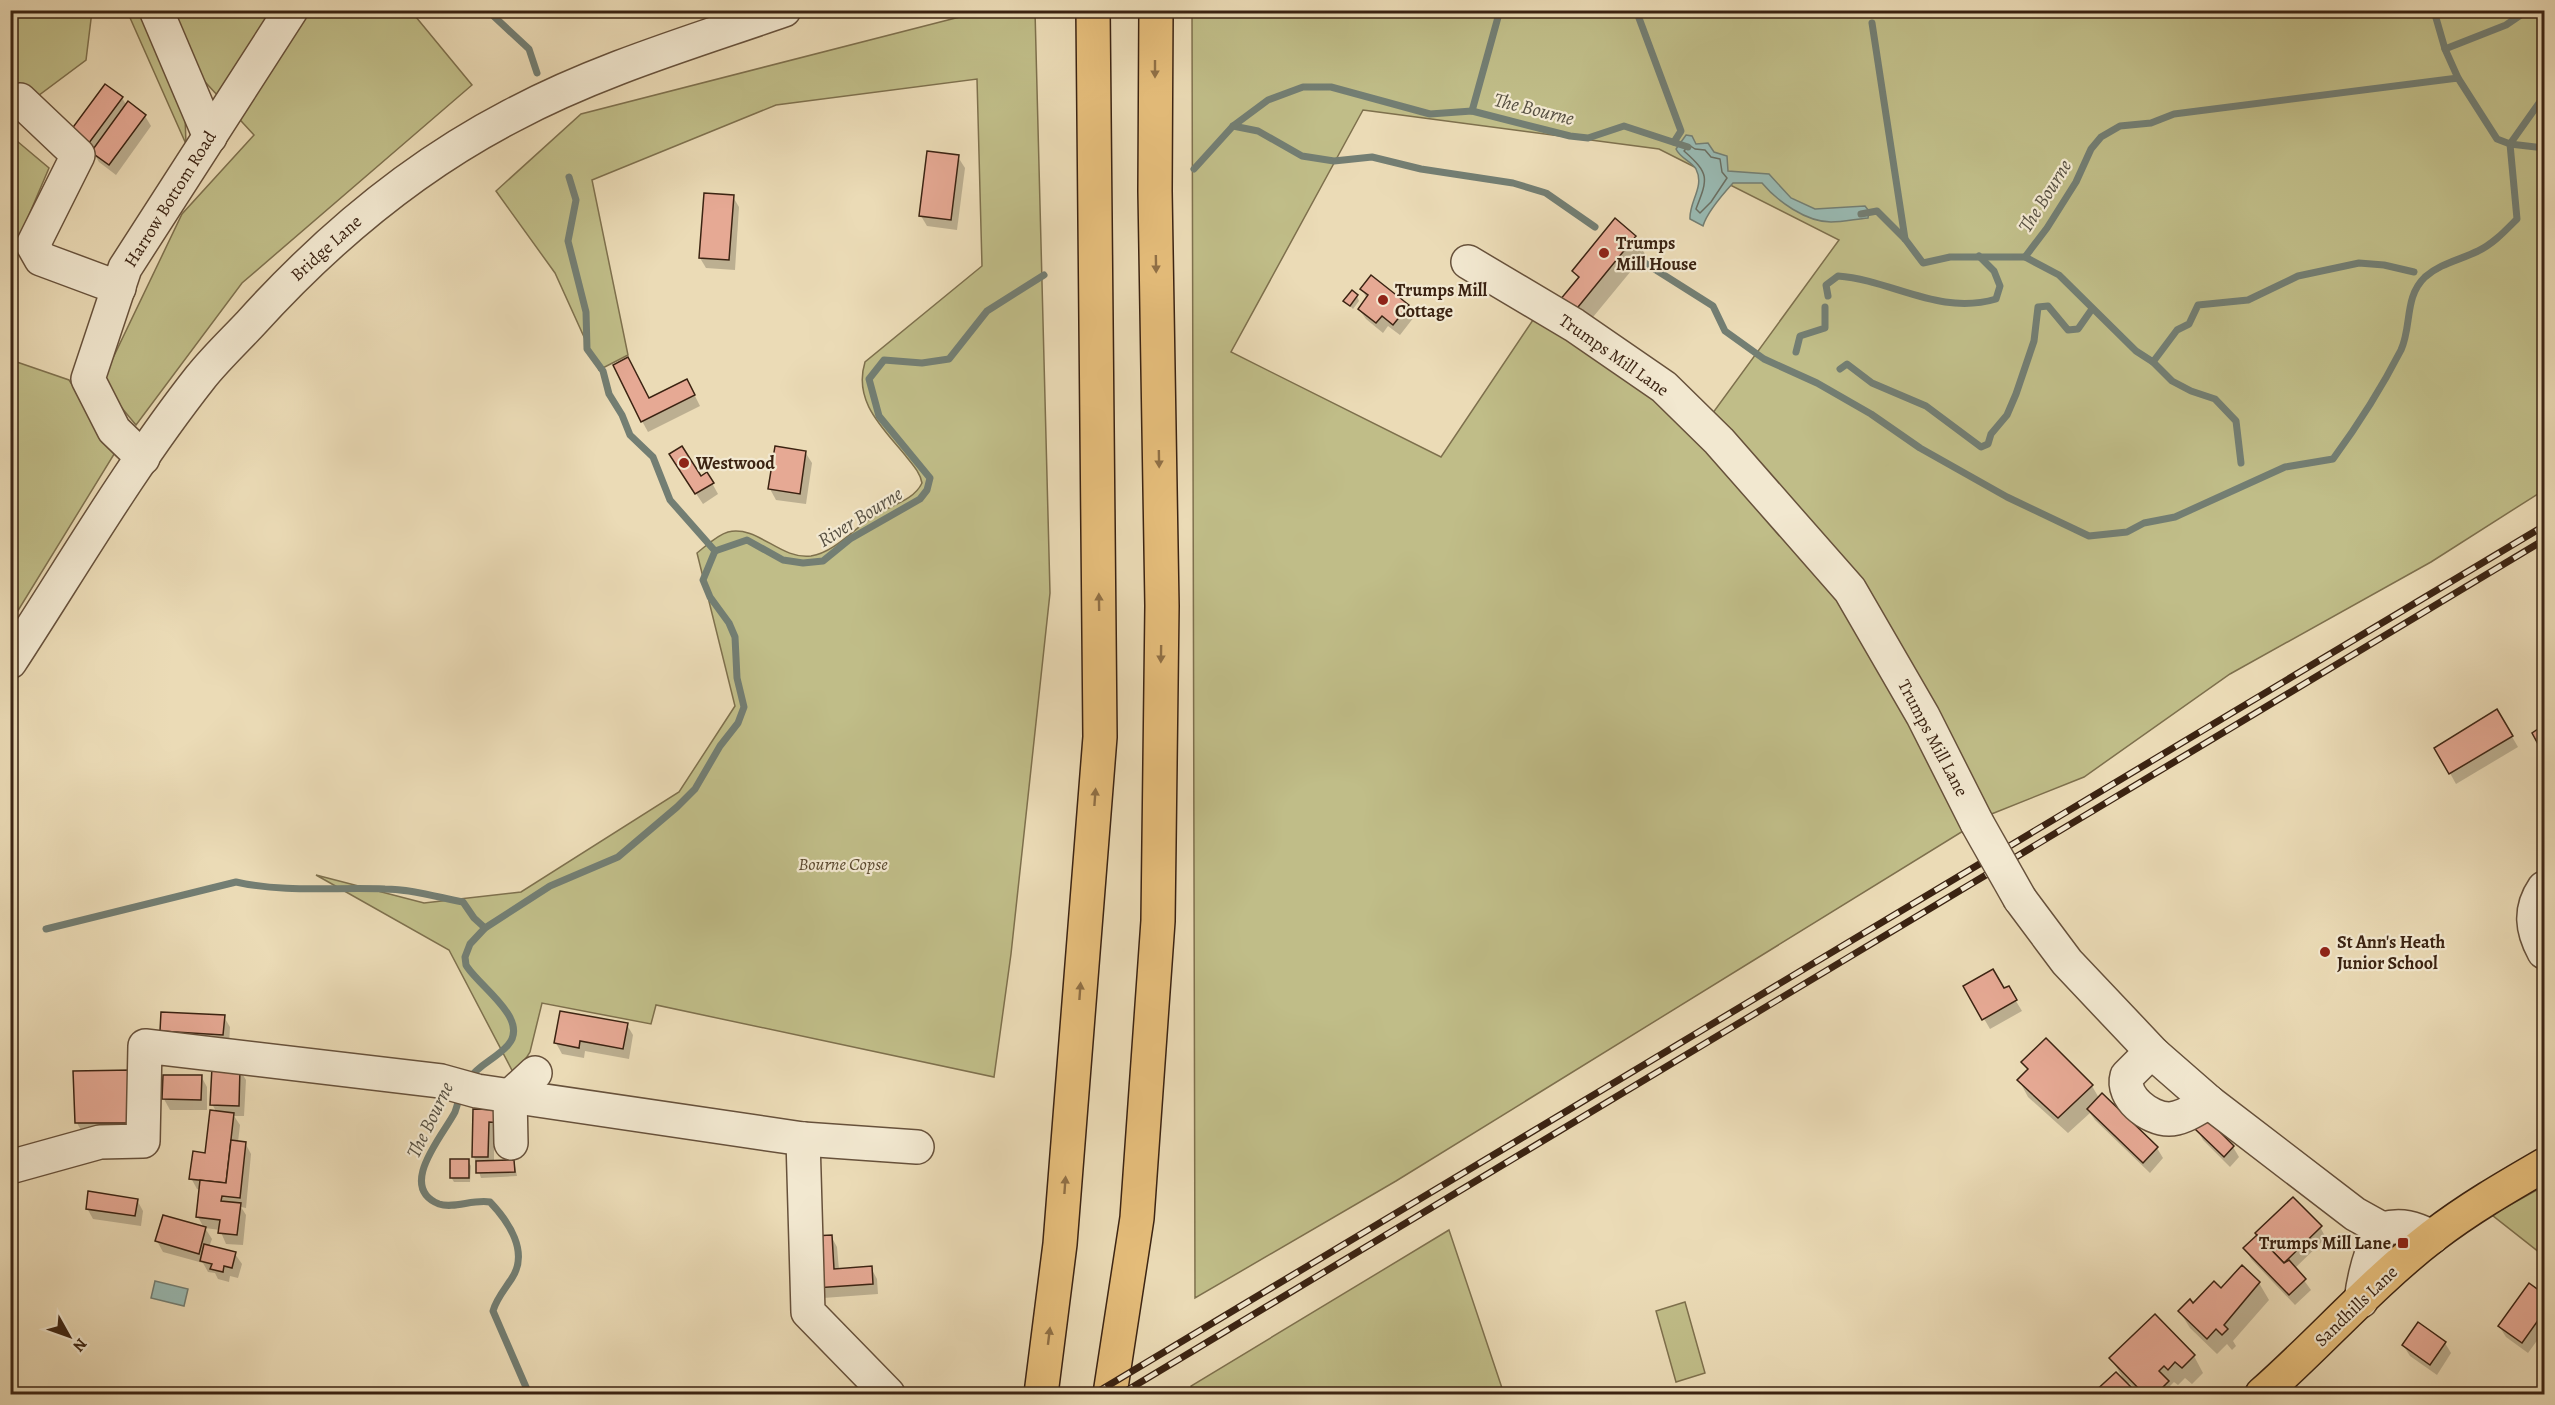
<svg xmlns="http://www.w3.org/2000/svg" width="2555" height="1405" font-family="Alegreya,serif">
	<rect width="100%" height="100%" fill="#ebdbb6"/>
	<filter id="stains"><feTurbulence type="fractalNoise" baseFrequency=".00333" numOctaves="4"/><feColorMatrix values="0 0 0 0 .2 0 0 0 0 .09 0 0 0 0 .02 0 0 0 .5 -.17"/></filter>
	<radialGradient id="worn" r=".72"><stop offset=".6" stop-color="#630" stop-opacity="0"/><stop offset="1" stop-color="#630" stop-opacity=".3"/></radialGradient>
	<g fill="#c0bd88" stroke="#7e704d" stroke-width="1.5" fill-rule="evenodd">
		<polygon points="11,11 92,11 86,60 11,116"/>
		<polygon points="127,11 411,11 472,85 242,283 136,425 101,383 182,214 254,135 183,58 186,144"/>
		<path d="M983,11H1035L1050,593L1011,954L994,1077L656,1005L651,1024L542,1003L530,1052L515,1076L449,950L316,875L424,903L521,892L679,792L735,706L697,553C706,546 717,535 728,532C758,525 780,560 811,556C836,552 856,526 877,514C892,505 914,500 922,483C920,472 912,464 905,455C882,427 853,401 865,362L982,266L977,79L776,105L592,180L628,355L599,370L555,273L496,191L581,114Z"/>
		<path d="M1192,11H2544V490L2431,562L2230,674L2084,777L1989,815L1396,1181L1195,1298ZM1363,110L1659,149L1839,240L1707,421L1535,317L1441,457L1231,352Z"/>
		<polygon points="11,136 49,168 11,257"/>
		<polygon points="11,360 69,380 116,451 11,622"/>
		<polygon points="2544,1186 2544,1256 2492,1215"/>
		<polygon points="1449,1230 1504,1394 1193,1394 1191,1386"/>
		<polygon points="1685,1302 1705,1373 1676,1382 1656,1311"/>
	</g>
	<g fill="#99bab3" stroke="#737e73" stroke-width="1.5">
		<path d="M1686,135L1692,136L1696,144L1708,143L1714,152L1727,156L1728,171L1769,174L1791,198L1815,209L1865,206L1869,211L1868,218C1856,219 1843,222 1831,222C1806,222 1777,201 1762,183H1733C1723,194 1707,212 1703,226L1690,219C1689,201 1705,187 1696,169C1691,161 1680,158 1676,149Z"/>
		<polygon points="155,1281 188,1289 184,1306 151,1298"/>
	</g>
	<g fill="#0003">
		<polygon points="122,98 127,106 145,116 151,126 116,175 99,162 94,154 93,157 76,145"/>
		<polygon points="958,157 965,168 957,230 927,226 921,216"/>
		<polygon points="733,197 739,207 735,270 706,268 700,258"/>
		<polygon points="1635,237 1645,254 1584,328 1561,301 1579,279 1574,271"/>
		<polygon points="1362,289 1408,306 1414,317 1400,335 1388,326 1383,333 1366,319 1359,309 1367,299"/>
		<polygon points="1357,296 1359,301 1353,309 1345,301"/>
		<polygon points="693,392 700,406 648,432 642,421"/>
		<polygon points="805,452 812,463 806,504 776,500 770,489"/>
		<polygon points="677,465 700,478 707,474 718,494 703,504"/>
		<polygon points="2497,711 2518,747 2456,784 2436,748"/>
		<polygon points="1965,986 2004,990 2008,988 2022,1011 1990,1029"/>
		<polygon points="224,1017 230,1027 229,1045 168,1041 162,1031"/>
		<polygon points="627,1025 633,1035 629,1059 585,1051 584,1058 562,1054 556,1043"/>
		<polygon points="2023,1062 2092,1086 2099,1098 2157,1148 2163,1158 2150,1173 2095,1120 2090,1113 2068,1133 2028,1097 2019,1080 2028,1071"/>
		<polygon points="240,1070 246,1080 244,1116 234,1116 240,1125 238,1142 245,1143 251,1154 246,1208 241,1207 246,1215 243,1245 226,1244 220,1230 205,1228 212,1239 209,1247 235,1254 242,1264 238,1278 230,1276 229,1282 218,1279 215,1273 208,1272 203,1263 163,1252 157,1241 204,1228 198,1217 201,1190 197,1189 191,1178 206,1154 217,1113 212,1104"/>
		<polygon points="75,1073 139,1133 83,1134 77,1123"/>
		<polygon points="201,1076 207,1087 207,1110 170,1110 164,1099"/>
		<polygon points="474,1111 509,1122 509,1133 494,1132 494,1162 514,1161 517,1176 481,1178 474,1157"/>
		<polygon points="2197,1129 2233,1147 2239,1157 2230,1167 2203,1140"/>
		<polygon points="468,1161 471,1166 470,1182 454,1182 451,1177"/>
		<polygon points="137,1200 143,1211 141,1226 93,1219 87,1208"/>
		<polygon points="2320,1227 2326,1238 2295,1268 2311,1290 2295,1305 2251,1259 2245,1248"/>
		<polygon points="831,1236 837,1247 839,1270 871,1268 877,1279 878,1294 823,1298 817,1287"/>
		<polygon points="2242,1267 2259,1283 2269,1300 2233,1341 2236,1346 2232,1350 2227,1344 2217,1354 2190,1328 2180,1312 2221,1290"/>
		<polygon points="2529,1285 2544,1296 2544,1331 2528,1353 2506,1337 2499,1326"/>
		<polygon points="2445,1343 2451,1353 2437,1375 2410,1356 2403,1345"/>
		<polygon points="2194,1356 2203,1373 2192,1384 2185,1378 2178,1385 2174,1382 2170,1386 2175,1394 2140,1394 2129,1383 2127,1385 2136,1394 2094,1394 2116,1374 2124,1380 2111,1358"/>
		<polygon points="1714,1390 1717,1394 1700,1394"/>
	</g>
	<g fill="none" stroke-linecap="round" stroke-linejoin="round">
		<path stroke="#6a6e62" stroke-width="1.5" d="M1689,145L1695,149L1705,150L1711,157L1720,159L1722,172L1727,178L1711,202L1700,213L1696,209C1708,178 1710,174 1684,151Z"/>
		<g stroke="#737e73" stroke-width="7">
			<polyline points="487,10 529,49 537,73"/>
			<polyline points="1636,10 1681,131 1674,142"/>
			<polyline points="2434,11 2445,49"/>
			<polyline points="1872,23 1905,239"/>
			<polyline points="2458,78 2445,49 2506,25 2528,10"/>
			<polyline points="1472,111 1500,10"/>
			<polyline points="1233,126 1258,131 1302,156 1334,161 1372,157 1421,169 1513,183 1546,193 1595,227"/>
			<polyline points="1194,169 1233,126 1268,100 1303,87 1331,87 1430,114 1472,111 1570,136 1588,138 1624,126 1688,147"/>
			<polyline points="569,177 576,200 568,241 586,312 587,349 603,371 609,394 622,415 630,435 653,457 670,500 715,551"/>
			<polyline points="1861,214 1877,211 1905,239 1923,263 1950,257 2025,257 2047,228 2076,182 2091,149 2101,137 2120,126 2151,123 2174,114 2458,78 2497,139 2510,144 2544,96"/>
			<polyline points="2025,257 2059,275 2136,351 2153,362 2177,330 2189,324 2198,305 2248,300 2298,276 2359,263 2384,265 2414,272"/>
			<path d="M1637,258L1713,306L1725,331L1764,359L1817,383L1871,414L1920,448L2007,497L2089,536L2127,532L2144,523L2175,517L2285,467L2333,459C2358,425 2382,387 2401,350C2412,326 2404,297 2425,277C2441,263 2460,260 2478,251C2493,244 2505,231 2517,219L2510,144L2544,148"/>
			<path d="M1828,296L1826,285L1838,276C1892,280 1939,316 1996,299L2000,286L1994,271L1979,256"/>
			<polyline points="1796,352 1800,336 1825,328 1825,307"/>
			<polyline points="2153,362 2172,381 2191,391 2215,399 2236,421 2241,463"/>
			<polyline points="1840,369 1847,364 1872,383 1926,406 1981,447 1988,444 1991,434 2007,415 2016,394 2034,341 2038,307 2048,306 2068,330 2078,329 2092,309"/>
			<polyline points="715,551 747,540 783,560 803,563 823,561 850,539 920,499 927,490 930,478 879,416 869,379 884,360 922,363 949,359 987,311 1044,275"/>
			<path d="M46,929L236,882C285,893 335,887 385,889C411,889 437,897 463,902L474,918L485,928"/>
			<path d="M469,1079C479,1064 496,1059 508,1045C531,1019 477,985 466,965L465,957L470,944L485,928L550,886L618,857L677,807L695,789L720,746L738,723L744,707L737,678L735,637L729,623L710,597L703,580L715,551"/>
			<path d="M460,1094C459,1100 457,1106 455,1112C444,1134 396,1187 439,1204C454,1209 473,1199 490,1202C509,1222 529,1252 512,1278C505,1289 496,1299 493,1311L529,1394"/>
		</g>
	</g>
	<g fill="#e6a994" stroke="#3b2312" stroke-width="1.5">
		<polygon points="105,84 123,97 86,147 68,134"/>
		<polygon points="128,101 146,115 109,165 91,152"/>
		<polygon points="927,151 959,155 951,220 919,216"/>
		<polygon points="704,193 734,195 729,260 699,258"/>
		<polygon points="1615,218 1636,236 1574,312 1559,301 1579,277 1572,271"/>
		<polygon points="1371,275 1409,305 1393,325 1382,316 1376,323 1358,309 1368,295 1360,289"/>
		<polygon points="1352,290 1358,295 1350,306 1343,301"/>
		<polygon points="628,357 649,398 687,379 695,395 641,422 613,365"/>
		<polygon points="682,446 701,476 707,472 714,483 695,494 669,454"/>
		<polygon points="775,446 806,451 800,494 768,489"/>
		<polygon points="2497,709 2513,736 2449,774 2434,748"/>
		<polygon points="2544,725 2544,755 2532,733"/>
		<polygon points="1993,969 2004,988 2009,986 2017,1000 1982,1020 1963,986"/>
		<polygon points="560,1011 628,1023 623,1049 580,1041 579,1048 554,1043"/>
		<polygon points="161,1012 225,1015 223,1035 160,1031"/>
		<polygon points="2046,1038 2093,1085 2058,1118 2017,1080 2028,1069 2021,1062"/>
		<polygon points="212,1067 240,1068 239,1106 210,1105"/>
		<polygon points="132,1070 134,1123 75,1123 73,1071"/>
		<polygon points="163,1075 202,1075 201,1100 162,1099"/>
		<polygon points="2102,1093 2158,1147 2143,1163 2087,1109"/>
		<polygon points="473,1109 504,1110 504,1123 489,1122 488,1157 472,1157"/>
		<polygon points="210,1110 234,1113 226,1183 189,1179 193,1151 205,1153"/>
		<polygon points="2206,1118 2234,1146 2224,1157 2195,1129"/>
		<polygon points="231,1140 246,1142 240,1198 222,1196 221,1201 241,1203 237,1235 218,1233 220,1220 196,1217 200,1180 226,1183"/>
		<rect x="450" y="1159" width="19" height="19"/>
		<polygon points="514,1160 515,1172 476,1173 476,1161"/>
		<polygon points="88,1191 138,1199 135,1216 86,1209"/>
		<polygon points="2293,1197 2322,1226 2284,1263 2255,1233"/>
		<polygon points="163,1215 206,1227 199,1254 155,1241"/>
		<polygon points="832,1235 834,1269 872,1266 873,1284 815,1288 812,1236"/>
		<polygon points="2257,1235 2284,1263 2289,1260 2306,1279 2289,1295 2243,1248"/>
		<polygon points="204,1244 236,1252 232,1268 224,1266 223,1272 210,1269 212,1264 200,1261"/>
		<polygon points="2242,1265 2260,1282 2224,1325 2228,1329 2222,1335 2216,1329 2207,1339 2178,1311 2190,1299 2193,1303 2214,1281 2221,1288"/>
		<polygon points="2529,1283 2544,1294 2544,1312 2522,1343 2498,1326"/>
		<polygon points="2155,1314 2195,1355 2182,1368 2175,1362 2168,1370 2164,1366 2159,1371 2169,1381 2156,1394 2144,1394 2109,1358"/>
		<polygon points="2418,1322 2446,1342 2430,1365 2402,1345"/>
		<polygon points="2116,1372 2138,1394 2092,1394"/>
	</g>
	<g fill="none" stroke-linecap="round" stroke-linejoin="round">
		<g stroke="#67513b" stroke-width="36">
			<g id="minor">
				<polyline points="156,10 210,137"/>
				<polyline points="20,100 78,155 33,245 41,259 119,288"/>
				<polyline points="1468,262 1574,325 1664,387 1719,441 1850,590 1923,716 1977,823"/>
				<polyline points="143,458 114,430 88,379 125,268 291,10"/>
				<path d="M10,662C72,567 130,467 200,378C215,359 233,342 250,324C325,241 411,168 511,116C597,70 692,42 784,10"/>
				<path d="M2544,888C2529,910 2532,930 2544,952"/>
				<polyline points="2020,899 2067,962 2154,1054 2209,1102 2355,1214 2382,1229"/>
				<path d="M2154,1054L2143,1060L2127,1076C2121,1097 2149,1119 2169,1119C2183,1119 2197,1108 2209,1102"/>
				<polyline points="803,1139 808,1312 888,1394"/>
				<polyline points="511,1143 510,1096 535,1073"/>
				<polyline points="10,1167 100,1142 143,1141 145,1046 441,1081 477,1091 803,1139 917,1147"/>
				<path d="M2361,1301C2364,1275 2370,1253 2382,1229C2402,1224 2414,1228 2432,1237"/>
			</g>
		</g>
		<g stroke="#3b2312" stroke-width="36">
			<path id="major" d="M2262,1394C2320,1343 2372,1283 2433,1236C2468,1209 2506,1187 2544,1165"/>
		</g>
		<g stroke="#3b2312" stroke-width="36">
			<g id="highway">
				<polyline points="1041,1394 1060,1244 1100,737 1093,10"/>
				<polyline points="1110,1394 1137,1218 1158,921 1162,606 1155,191 1156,10"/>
			</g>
		</g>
		<use href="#minor" stroke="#f2e8d0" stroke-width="33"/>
		<use href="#major" stroke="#e6be7b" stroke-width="33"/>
		<use href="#highway" stroke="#e6be7b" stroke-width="33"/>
		<g stroke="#3b2312" stroke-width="7">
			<g id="rail">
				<polyline points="1094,1394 2544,526"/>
				<polyline points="1121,1394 2544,540"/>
			</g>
		</g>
		<use href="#rail" stroke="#f2e8d0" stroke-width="4.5" stroke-dasharray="14" stroke-linecap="butt"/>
		<g stroke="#67513b" stroke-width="36" stroke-linecap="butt">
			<polyline id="minor-bridge" points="1977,823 2020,899"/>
		</g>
		<use href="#minor-bridge" stroke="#f2e8d0" stroke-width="33"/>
	</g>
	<defs><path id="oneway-solid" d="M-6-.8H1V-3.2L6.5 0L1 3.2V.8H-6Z" transform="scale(1.5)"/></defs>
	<g fill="#907046">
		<use href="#oneway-solid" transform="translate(1155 69) rotate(90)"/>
		<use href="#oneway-solid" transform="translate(1156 264) rotate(89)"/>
		<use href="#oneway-solid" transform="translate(1159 459) rotate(89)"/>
		<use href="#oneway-solid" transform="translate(1099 602) rotate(-91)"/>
		<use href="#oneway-solid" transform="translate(1161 654) rotate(91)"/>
		<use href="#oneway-solid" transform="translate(1095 797) rotate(-86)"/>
		<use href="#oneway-solid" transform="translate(1080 991) rotate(-86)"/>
		<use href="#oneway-solid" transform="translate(1065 1185) rotate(-86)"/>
		<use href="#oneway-solid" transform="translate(1049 1336) rotate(-83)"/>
	</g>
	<g fill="#8f2418" stroke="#f2e8d0" stroke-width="2">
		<circle cx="1604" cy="253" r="6"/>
		<circle cx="1383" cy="300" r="6"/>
		<circle cx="684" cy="463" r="6"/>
		<circle cx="2325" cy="952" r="6"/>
		<rect x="2397" y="1237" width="12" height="12" rx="3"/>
	</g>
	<g text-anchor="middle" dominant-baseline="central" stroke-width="4.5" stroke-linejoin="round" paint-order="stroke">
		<g font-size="18" fill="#3b2312" stroke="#f2e8d0">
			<text transform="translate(170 199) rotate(-58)">Harrow Bottom Road</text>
			<text transform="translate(326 248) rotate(-42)">Bridge Lane</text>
			<text transform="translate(1614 355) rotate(35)">Trumps Mill Lane</text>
			<text transform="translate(1933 738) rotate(62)">Trumps Mill Lane</text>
			<text transform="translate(2356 1306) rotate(-44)">Sandhills Lane</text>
		</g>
		<g font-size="18" font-weight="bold" fill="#3b2312" stroke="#f2e8d0" text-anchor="start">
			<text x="1616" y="243">Trumps<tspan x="1616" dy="21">Mill House</tspan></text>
			<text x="1395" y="290">Trumps Mill<tspan x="1395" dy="21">Cottage</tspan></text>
			<text x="696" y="463">Westwood</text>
			<text x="2337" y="942">St Ann's Heath<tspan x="2337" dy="21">Junior School</tspan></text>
			<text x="2391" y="1243" text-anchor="end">Trumps Mill Lane</text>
		</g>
		<g font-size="18" font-style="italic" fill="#5c4a30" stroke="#f2e8d0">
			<text x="843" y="864">Bourne Copse</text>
		</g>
		<g font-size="20" font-style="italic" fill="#575042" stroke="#f2e8d0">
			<text transform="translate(1534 109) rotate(14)">The Bourne</text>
			<text transform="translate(2045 196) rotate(-58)">The Bourne</text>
			<text transform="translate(860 517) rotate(-32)">River Bourne</text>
			<text transform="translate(430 1120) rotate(-64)">The Bourne</text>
		</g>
	</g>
	<rect width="2555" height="1405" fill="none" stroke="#ebdbb6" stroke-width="36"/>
	<rect x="12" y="12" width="2531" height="1381" fill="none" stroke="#3b2312" stroke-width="3"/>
	<rect x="18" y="18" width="2519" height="1369" fill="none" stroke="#3b2312" stroke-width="1.5"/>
	<g transform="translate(69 1336) rotate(130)" stroke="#f2e8d0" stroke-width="4.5" paint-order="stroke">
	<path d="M0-4.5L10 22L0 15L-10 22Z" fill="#3b2312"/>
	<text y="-9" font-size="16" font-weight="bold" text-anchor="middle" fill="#3b2312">N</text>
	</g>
	<rect width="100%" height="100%" filter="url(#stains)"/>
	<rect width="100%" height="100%" fill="url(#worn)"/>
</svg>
